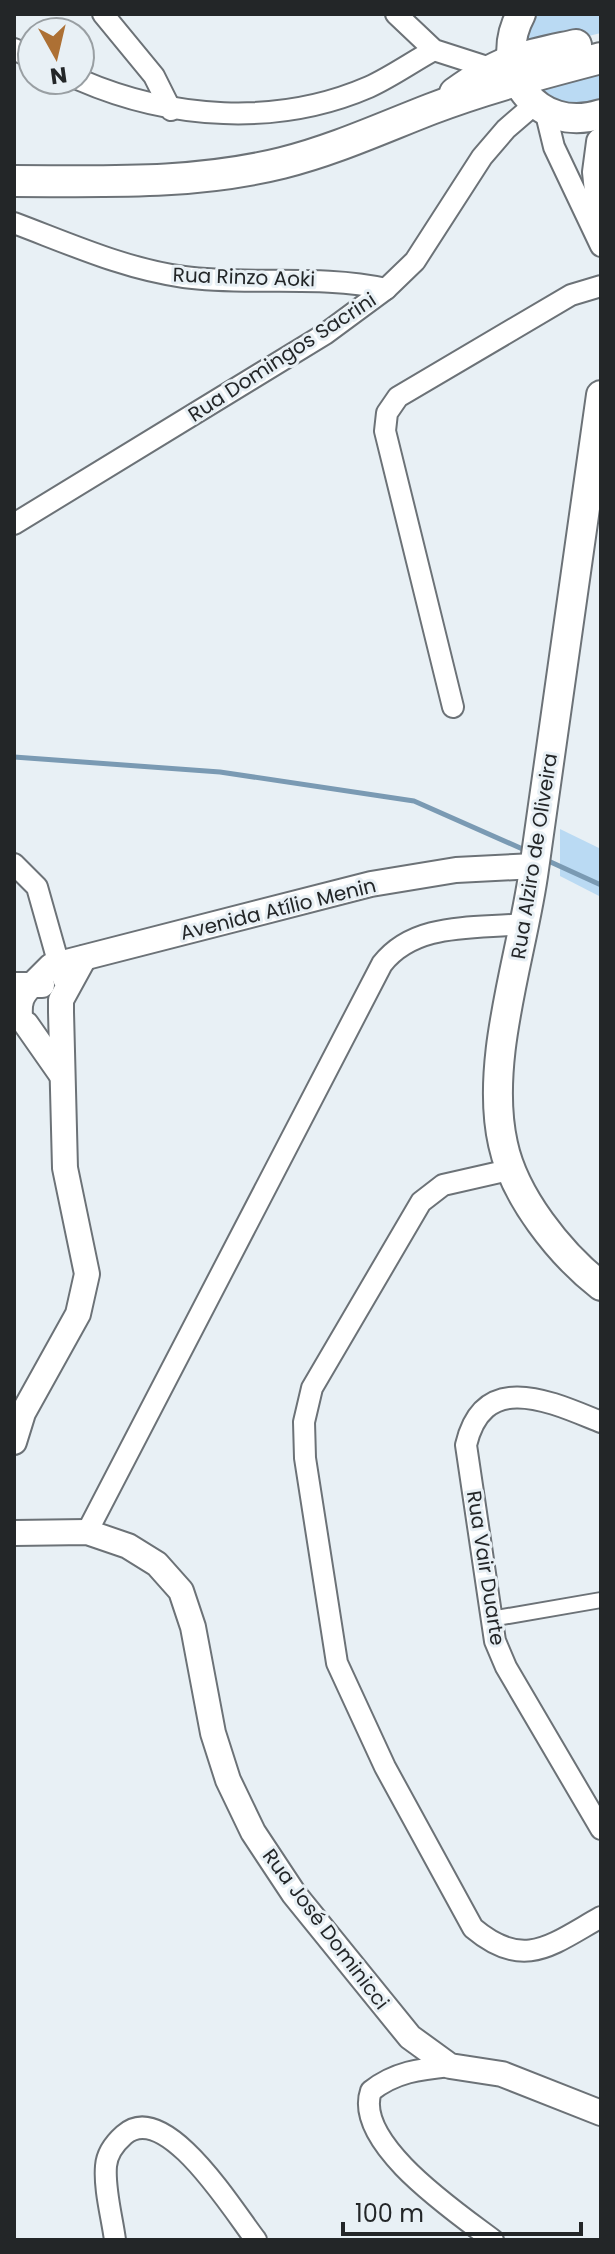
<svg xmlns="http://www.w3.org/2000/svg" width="615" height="2254" font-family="Poppins,sans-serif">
	<rect width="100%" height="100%" fill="#e8f0f5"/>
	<g fill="#badaf3">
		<polygon points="533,14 601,14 601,33 517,53"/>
		<polygon points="601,69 601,109 559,109 532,84"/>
		<polygon points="560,829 601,849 601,897 560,876"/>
	</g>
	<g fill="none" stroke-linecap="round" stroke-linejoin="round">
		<g stroke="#7a9ab3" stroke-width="5">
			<polyline points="14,757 220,772 414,801 527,851"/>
			<polyline points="544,859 601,885"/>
		</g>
		<g stroke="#6c7277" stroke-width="18">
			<polyline id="pedestrian" points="491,1619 601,1600"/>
		</g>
		<g stroke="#6c7277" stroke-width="24">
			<g id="minor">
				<polyline points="103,14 154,76 171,110"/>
				<polyline points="396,14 434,50 490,68"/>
				<polyline points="14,49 32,58"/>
				<path d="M80,80C170,119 277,127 369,87C391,77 412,62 434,50"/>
				<polyline points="545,110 554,147 601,246"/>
				<path d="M14,223C70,244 125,269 184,277C251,286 319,274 386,289"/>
				<polyline points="14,524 325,334 386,289 415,261 482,157 506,129 535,104"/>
				<polyline points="453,707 385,431 387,413 398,397 571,295 601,286"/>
				<polyline points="14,864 37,887 63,979"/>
				<path d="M509,1170L443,1185L421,1202L312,1388L304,1422L305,1458L337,1663L385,1767L473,1928C524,1971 551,1945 601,1917"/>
				<path d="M601,1422C551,1402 484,1369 466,1445L495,1641L506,1667L601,1829"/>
				<path d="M87,1532L382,964C415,922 473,929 523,924"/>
				<path d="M450,2066C420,2069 395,2072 371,2091C353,2143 456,2212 493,2240"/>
				<path d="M115,2240C112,2217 104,2189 106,2166C107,2153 115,2143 124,2135C165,2098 234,2212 256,2240"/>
			</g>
		</g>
		<g stroke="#6c7277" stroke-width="28">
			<g id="tertiary">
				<polyline points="14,985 32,985 51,966 59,964 371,884 456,870 535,866"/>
				<path d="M20,1017C19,1002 21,995 32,985H42"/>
				<polyline points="26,1024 61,1074"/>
				<polyline points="14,1442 23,1413 78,1314 87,1274 65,1168 61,1012 61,1000 84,958"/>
				<polyline points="14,1533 87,1532 128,1546 157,1564 181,1591 193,1627 213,1733 228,1780 253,1832 294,1894 410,2037 450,2066 502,2074 601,2113"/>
			</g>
		</g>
		<g stroke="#6c7277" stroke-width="32">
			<g id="secondary">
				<path d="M521,14C490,71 537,135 601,114"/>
				<polyline points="601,142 597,172 601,210"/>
				<path d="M601,395C578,553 556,711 534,869C523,953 484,1060 503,1144C514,1196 559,1253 601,1286"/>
			</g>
		</g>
		<g stroke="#6c7277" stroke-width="34">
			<g id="primary">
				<path d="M455,93C502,59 521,57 576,45"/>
				<path d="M14,181C104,181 193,185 282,163C334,150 382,128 431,109C486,88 544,73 601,58"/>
			</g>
		</g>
		<use href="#pedestrian" stroke="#fff" stroke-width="14"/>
		<use href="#minor" stroke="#fff" stroke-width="20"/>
		<use href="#tertiary" stroke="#fff" stroke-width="24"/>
		<use href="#secondary" stroke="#fff" stroke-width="28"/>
		<use href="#primary" stroke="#fff" stroke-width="30"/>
	</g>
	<g text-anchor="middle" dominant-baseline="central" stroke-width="6" stroke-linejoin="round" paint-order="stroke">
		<g font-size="20" fill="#232628" stroke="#e8f0f5">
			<text transform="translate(244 277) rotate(2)">Rua Rinzo Aoki</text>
			<text transform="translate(282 357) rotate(-33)">Rua Domingos Sacrini</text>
			<text transform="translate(534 856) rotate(-81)">Rua Alziro de Oliveira</text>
			<text transform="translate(278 909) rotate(-14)">Avenida Atílio Menin</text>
			<text transform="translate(486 1568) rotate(81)">Rua Vair Duarte</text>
			<text transform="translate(326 1929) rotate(53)">Rua José Dominicci</text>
		</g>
	</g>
	<rect width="615" height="2254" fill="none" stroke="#232628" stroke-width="32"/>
	<g transform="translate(56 56) rotate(172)"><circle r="38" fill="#e8f0f5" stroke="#999fa3" stroke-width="2"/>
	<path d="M0-6L14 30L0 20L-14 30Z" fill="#ad7034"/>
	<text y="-12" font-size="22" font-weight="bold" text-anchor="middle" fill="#232628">N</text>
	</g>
	<path d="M343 2222v12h238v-12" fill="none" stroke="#232628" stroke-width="4"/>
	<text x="355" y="2222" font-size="24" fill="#232628" stroke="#e8f0f5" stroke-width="6" paint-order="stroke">100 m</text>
</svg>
